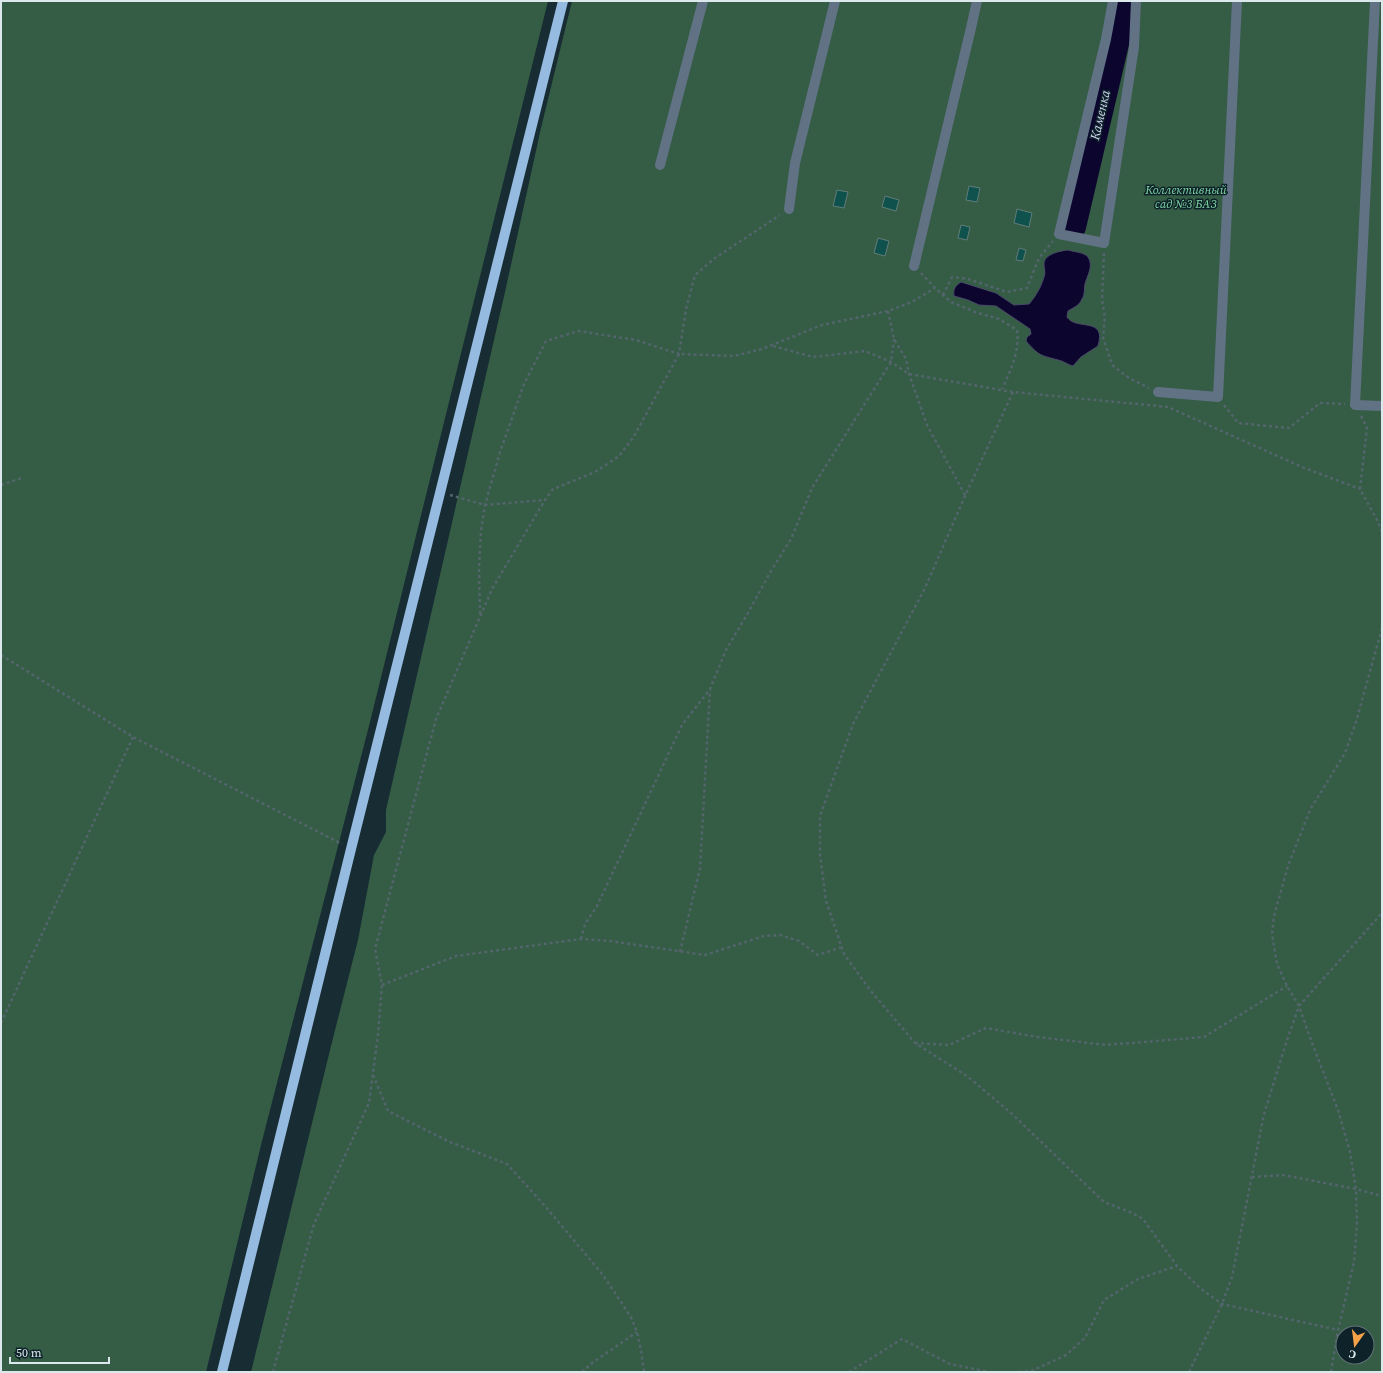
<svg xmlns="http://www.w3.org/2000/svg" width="1383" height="1373" font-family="'Source Serif 4',serif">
	<rect width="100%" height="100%" fill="#172d33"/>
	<g fill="#355c45" fill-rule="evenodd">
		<polygon points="1,1 548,1 370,722 262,1141 206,1372 1,1372"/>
		<path d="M572,1H1382V1372H251L331,1046L358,940L374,855L386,832V810L505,292L541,128ZM1343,1333H1367V1357H1343Z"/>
	</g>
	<path fill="#0c062f" stroke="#4a4a68" d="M1068,250C1074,252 1084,252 1088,257C1094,266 1087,276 1085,284C1084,289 1085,295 1082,299C1080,305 1073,308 1068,311L1067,317C1076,331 1107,316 1098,346L1081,357L1073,366C1068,365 1064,361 1058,360C1040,355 1039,356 1026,341L1027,337L1031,334L1030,329L996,306L979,305L968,300L954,296C953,289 955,286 961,282L996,293L1014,305L1029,304C1036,296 1041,287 1044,277C1046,273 1044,269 1044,265C1043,254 1060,251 1068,250Z"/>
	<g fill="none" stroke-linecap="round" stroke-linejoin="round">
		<polyline stroke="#0c062f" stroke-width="24" points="1074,227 1119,35 1121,1"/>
	</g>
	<g fill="#0f514d" stroke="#637c79">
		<polygon points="969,186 980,188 977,202 966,200"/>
		<polygon points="837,190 848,192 844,208 833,206"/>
		<polygon points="885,196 899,200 896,211 882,207"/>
		<polygon points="1017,209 1032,213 1029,227 1014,223"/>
		<polygon points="961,225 970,227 967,240 958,238"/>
		<polygon points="878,238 889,241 885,256 874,253"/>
		<polygon points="1019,248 1026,250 1023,261 1016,260"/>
	</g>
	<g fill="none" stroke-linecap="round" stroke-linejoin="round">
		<g stroke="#52656b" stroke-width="2.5" stroke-dasharray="3 3" stroke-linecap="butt">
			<polyline points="1104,253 1102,300 1105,317 1103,337 1112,365 1129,378 1149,388"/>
			<path d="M921,273L935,288L951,302L975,312L999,319L1017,330C1020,350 1011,370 1002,389"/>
			<polyline points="943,295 952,277 968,279 1007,292 1027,288 1039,258 1053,241"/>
			<polyline points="888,311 894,339 906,359 909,374 927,425 965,495"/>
			<polyline points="773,346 813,357 865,351 891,362 909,374 1013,392 1168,407 1302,467 1360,489"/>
			<polyline points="1013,392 965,496 925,588 853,724 820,816 820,855 826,901 844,954 870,990 915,1043 967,1076 1011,1113 1104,1202 1130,1212 1143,1219 1177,1266 1200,1288 1222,1304 1338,1330"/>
			<polyline points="1224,405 1238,423 1289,428 1320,403 1345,404"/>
			<polyline points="1361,416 1367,428 1360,489 1377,520 1382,532"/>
			<polyline points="1,485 22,478"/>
			<polyline points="450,495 485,505 545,500"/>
			<polyline points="480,614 479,568 481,531 485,505 500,452 524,384 546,341 578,331 636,340 679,354 686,309 695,275 715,258 780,215"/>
			<polyline points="1,655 133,737 342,844"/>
			<polyline points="581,939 585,924 597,906 682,725 710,689 726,650 748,613 771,571 791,539 812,488 891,362 894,339"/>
			<polyline points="680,952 700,868 710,690"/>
			<polyline points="382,985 456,956 581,939 610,941 705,955 764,936 780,935 799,941 818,955 842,947"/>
			<polyline points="1,1023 133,737"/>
			<polyline points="915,1043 949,1045 986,1028 1038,1037 1106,1045 1204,1037 1287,986"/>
			<polyline points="373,1075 388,1111 450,1142 507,1164 545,1206 603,1275 631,1317 637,1332 641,1350 644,1372"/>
			<polyline points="1252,1177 1283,1175 1356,1189 1382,1196"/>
			<polyline points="273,1372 314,1224 369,1103 378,1035 382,985 375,949 436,719 492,589 545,500 553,489 595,472 619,456 633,438 679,354 734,356 762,349 822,325 888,311 912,302 935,288"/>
			<polyline points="582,1372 592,1363 637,1332"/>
			<polyline points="849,1372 902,1339 950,1364 989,1372"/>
			<polyline points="1019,1372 1031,1371 1066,1355 1085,1338 1104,1300 1138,1279 1177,1266"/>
			<polyline points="1189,1372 1222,1304 1232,1277 1264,1114 1287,1040 1299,1006 1382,913"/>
			<polyline points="1331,1372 1338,1330 1354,1262 1357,1223 1356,1189 1350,1152 1338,1110 1312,1043 1299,1006 1287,986 1277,964 1272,934 1274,916 1288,866 1310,810 1345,753 1356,722 1382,628"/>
		</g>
		<g stroke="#607284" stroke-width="10">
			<polyline points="1113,1 1106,39 1059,234 1104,243 1134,47 1136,1"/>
			<polyline points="1375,1 1355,405 1382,406"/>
			<polyline points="660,165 703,1"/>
			<polyline points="789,209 795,163 835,1"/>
			<polyline points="914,266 971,28 977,1"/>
			<polyline points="1158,392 1218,397 1237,1"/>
		</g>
		<polyline stroke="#96bbe0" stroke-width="10" points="222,1372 351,849 563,1"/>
	</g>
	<g text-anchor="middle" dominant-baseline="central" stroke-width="3" stroke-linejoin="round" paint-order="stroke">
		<g font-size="12" font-style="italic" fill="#81d6a5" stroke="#0e2329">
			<text x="1186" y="190">Коллективный<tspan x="1186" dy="14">сад №3 БАЗ</tspan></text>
		</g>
		<g font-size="13" font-style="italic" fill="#d1d4f4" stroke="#0e2329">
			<text transform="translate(1100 115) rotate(-77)">Каменка</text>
		</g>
	</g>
	<rect width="1383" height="1373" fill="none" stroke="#dbe8ec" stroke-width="4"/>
	<g transform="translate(1355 1345) rotate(194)"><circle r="19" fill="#0e2329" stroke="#607277"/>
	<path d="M0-3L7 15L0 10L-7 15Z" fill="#f6a247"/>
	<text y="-6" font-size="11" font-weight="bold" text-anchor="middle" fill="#dbe8ec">С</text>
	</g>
	<path d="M10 1357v6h99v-6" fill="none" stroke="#dbe8ec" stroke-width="2"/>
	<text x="16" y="1357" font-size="12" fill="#dbe8ec" stroke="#0e2329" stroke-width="3" paint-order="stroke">50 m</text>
</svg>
